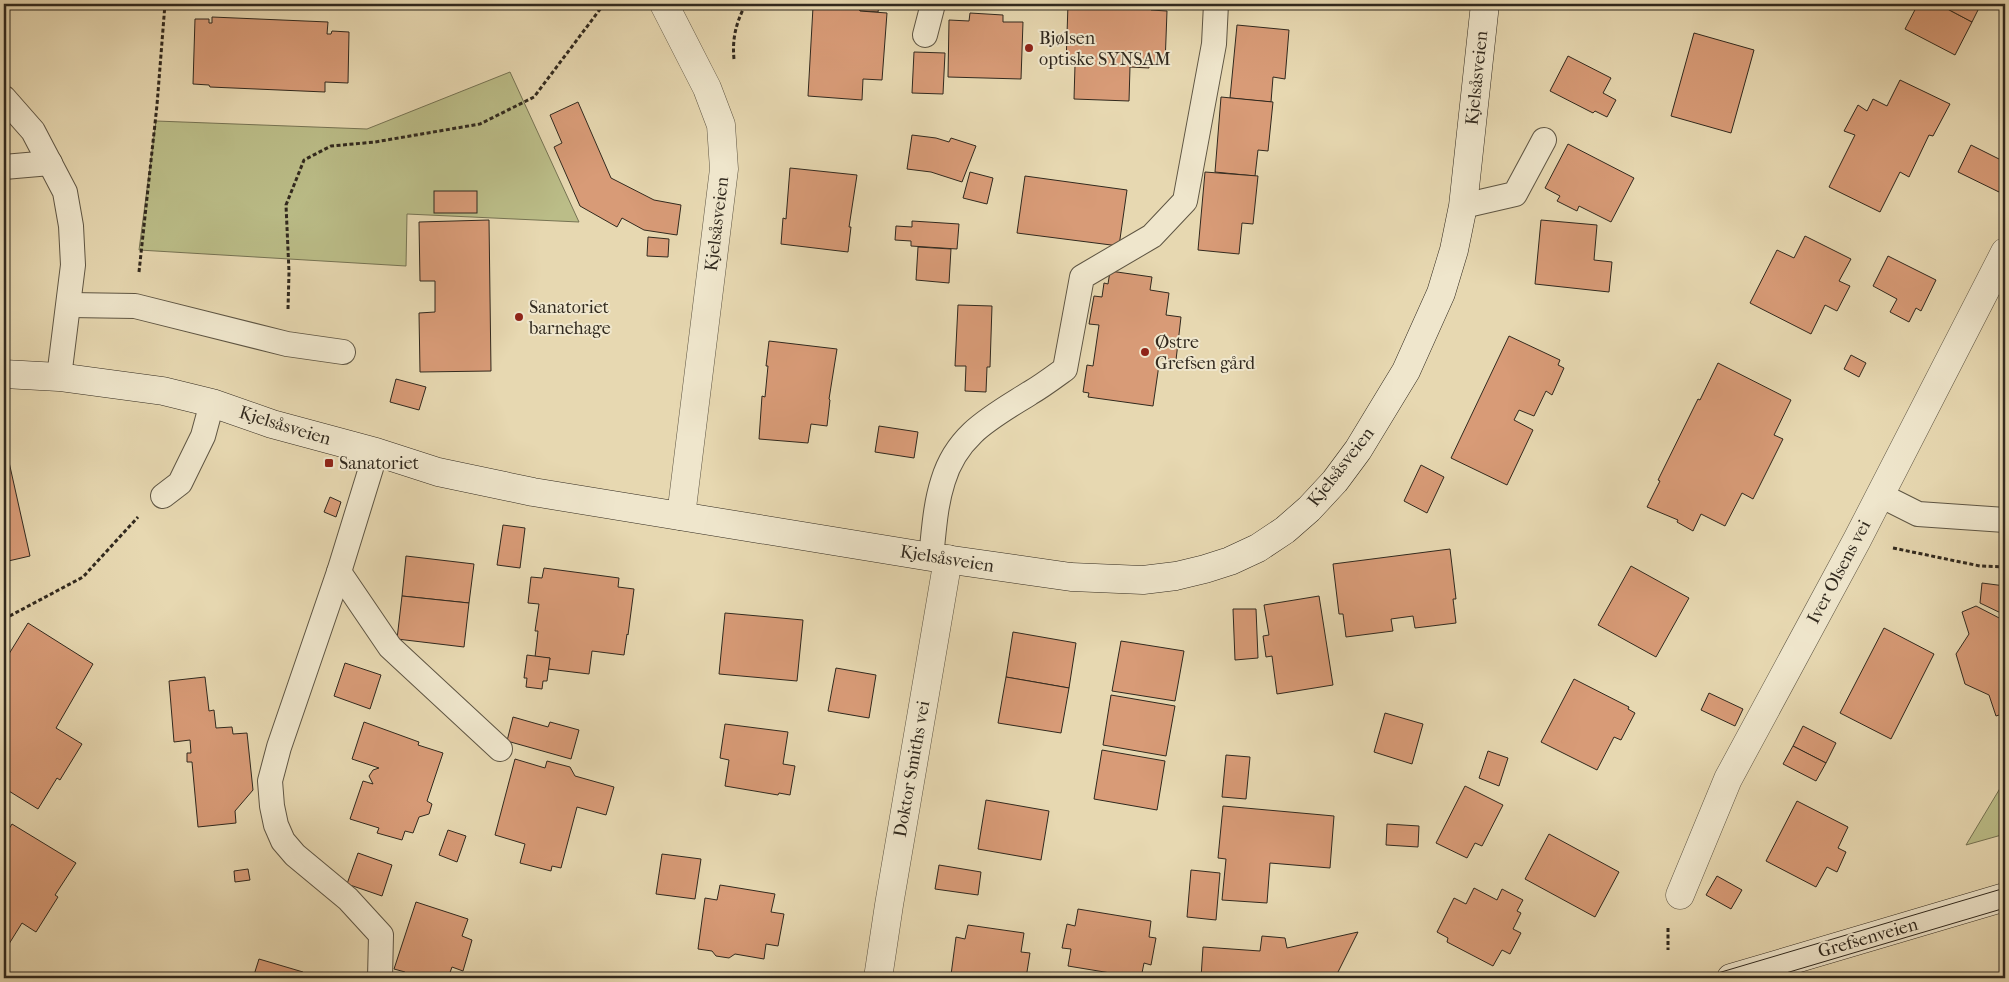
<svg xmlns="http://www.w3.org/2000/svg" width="2009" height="982" font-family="'IM FELL French Canon',serif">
	<rect width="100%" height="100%" fill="#e7d8b1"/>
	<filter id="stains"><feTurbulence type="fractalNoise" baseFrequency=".004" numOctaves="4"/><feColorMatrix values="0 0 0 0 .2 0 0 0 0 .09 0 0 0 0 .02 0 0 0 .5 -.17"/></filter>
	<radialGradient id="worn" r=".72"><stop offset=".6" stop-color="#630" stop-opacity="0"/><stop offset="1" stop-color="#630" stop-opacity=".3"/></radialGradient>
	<g fill="#bbbd88" stroke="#767353">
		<polygon points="510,72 579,222 407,214 406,266 139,250 156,121 367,129"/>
		<polygon points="2005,780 2005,834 1966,845"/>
	</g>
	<g fill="#d89b77" stroke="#31291e">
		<polygon points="831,4 879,6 878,12 860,11 857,6"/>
		<polygon points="1068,4 1151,6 1151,10 1167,11 1165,65 1149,65 1149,68 1130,67 1129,101 1074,99 1075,65 1066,65"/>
		<polygon points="1918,4 1938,4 1972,22 1955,55 1905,29"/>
		<polygon points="1938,4 1993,4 1991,8 1981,4 1972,22"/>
		<polygon points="831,5 857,6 860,11 887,13 882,80 863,79 862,100 808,96 813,7 828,8"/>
		<polygon points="970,13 1003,15 1003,22 1023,22 1021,79 948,77 949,20 969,21"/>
		<polygon points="212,17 328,22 327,34 331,34 332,31 349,32 348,83 325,82 325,92 210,87 209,85 193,84 195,19 209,19 209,23 212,23"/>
		<polygon points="1237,25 1289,30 1285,79 1273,77 1271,102 1230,98"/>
		<polygon points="1694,33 1754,50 1731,133 1671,116"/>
		<polygon points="914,52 945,53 943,94 912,93"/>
		<polygon points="1568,56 1611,78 1603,93 1616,100 1607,117 1595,111 1593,113 1550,91"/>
		<polygon points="1900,80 1950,104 1933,136 1929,135 1909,177 1900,172 1880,212 1829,187 1855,135 1844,131 1858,105 1867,111 1873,99 1887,106"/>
		<polygon points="1221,97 1273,102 1268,151 1258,150 1255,176 1215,172"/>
		<polygon points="578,102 611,178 654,200 681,205 677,235 644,230 622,218 617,227 580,206 554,147 562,143 550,115"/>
		<polygon points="912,135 936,138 949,142 951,138 976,146 962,182 931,172 907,169"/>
		<polygon points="1568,144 1634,178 1611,222 1579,206 1577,211 1557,201 1560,196 1545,188"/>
		<polygon points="1971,145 2005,162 2005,178 1999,192 1958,172"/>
		<polygon points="790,168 857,175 849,227 851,227 848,252 781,244 783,218 786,219"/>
		<polygon points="970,172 993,178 987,204 963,198"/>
		<polygon points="1205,172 1258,176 1253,224 1242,223 1239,254 1198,250"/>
		<polygon points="1025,176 1127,190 1119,246 1017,233"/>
		<rect x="434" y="191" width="43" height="22"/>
		<polygon points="489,220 491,371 420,372 419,313 435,312 435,281 420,281 419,222"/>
		<polygon points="1541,220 1597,225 1594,260 1612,262 1609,292 1535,284"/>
		<polygon points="912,221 959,224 957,249 911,246 911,241 895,240 896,226 912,227"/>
		<polygon points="1805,236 1851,259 1839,281 1850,286 1837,311 1825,305 1811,334 1750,303 1777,250 1794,258"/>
		<polygon points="648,237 669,239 668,257 647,256"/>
		<polygon points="918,247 951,249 949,283 916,280"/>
		<polygon points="1888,256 1936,280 1921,311 1916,308 1909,322 1890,312 1897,299 1873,286"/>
		<polygon points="1110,271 1152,277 1150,290 1169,293 1166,315 1181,317 1176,360 1160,358 1153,406 1088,397 1089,393 1083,392 1087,365 1093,366 1099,325 1089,324 1094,296 1102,297 1104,283 1108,284"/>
		<polygon points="958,305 992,306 990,367 987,367 986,392 965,391 966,366 955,366"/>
		<polygon points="1509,336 1560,360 1558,365 1564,368 1552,395 1546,391 1534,416 1519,410 1514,420 1533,430 1507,485 1451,458"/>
		<polygon points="769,341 837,349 829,399 830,400 827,426 811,424 808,443 759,439 762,396 765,397 768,366 766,366"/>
		<polygon points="1851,355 1866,363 1859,377 1844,369"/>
		<polygon points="1718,363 1791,400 1774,435 1783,439 1753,499 1742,493 1725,526 1701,514 1693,531 1677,522 1678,520 1647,507 1660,481 1658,480 1698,399 1700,400"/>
		<polygon points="396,379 426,387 419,410 390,402"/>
		<polygon points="879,426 918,432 914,458 875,452"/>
		<polygon points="7,453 30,556 4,562 4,454"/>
		<polygon points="1421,465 1444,477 1427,513 1404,501"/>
		<polygon points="330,497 341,502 336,517 324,512"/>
		<polygon points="503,525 525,528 520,568 497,565"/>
		<polygon points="1450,549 1456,599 1453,599 1456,623 1415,628 1413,616 1391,619 1393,631 1346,637 1343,614 1339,614 1333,564"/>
		<polygon points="406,556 474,564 469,603 402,596"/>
		<polygon points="1631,566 1689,598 1656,657 1598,625"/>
		<polygon points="544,568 619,578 618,587 634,589 628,635 627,634 624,655 592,651 589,674 548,669 550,658 535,657 538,631 535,631 539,604 528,603 531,577 542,578"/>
		<polygon points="1982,583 2005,586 2005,615 1980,603"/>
		<polygon points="402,596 469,603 464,647 397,639"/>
		<polygon points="1319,596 1333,685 1277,694 1272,656 1266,657 1263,636 1269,635 1264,605"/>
		<polygon points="1976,606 2005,621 2005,713 1996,716 1989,695 1965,684 1956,654 1969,634 1962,612"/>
		<polygon points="1233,609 1256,609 1258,658 1235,660"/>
		<polygon points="725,613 803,620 797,681 719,674"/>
		<polygon points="28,623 93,664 56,728 82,744 60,780 57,778 38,809 4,788 4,662"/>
		<polygon points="1884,628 1934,654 1891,739 1840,713"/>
		<polygon points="1013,632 1076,643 1069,688 1006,677"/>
		<polygon points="1121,641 1184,651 1175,701 1112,691"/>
		<polygon points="527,655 550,658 547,681 543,681 542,689 526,687 527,678 524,678"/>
		<polygon points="345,663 381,675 370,709 334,696"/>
		<polygon points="836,668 876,675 869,718 828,711"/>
		<polygon points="205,677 209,711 214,710 216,728 232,727 233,734 247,733 253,790 235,811 236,823 198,827 192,762 187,762 187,753 191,753 190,740 174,742 169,681"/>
		<polygon points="1006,677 1069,688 1061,733 998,723"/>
		<polygon points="1574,679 1629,707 1628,709 1635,713 1621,740 1614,737 1597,770 1541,742"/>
		<polygon points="1709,693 1743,709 1735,726 1701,710"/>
		<polygon points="1111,695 1175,706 1166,756 1103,745"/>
		<polygon points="1385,713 1423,724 1412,764 1374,752"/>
		<polygon points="513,717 548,727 550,722 579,730 571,759 507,741"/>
		<polygon points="364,722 419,742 418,745 443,753 427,801 432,804 429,814 419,817 413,833 405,831 402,840 377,833 379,828 350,819 363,781 373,784 369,776 373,770 379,768 352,759"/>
		<polygon points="725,724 788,732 783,764 795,766 790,795 779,793 778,795 725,786 729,760 720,758"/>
		<polygon points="1803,726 1836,743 1826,763 1793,746"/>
		<polygon points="1793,746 1826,763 1816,781 1783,764"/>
		<polygon points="1102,750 1165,761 1157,810 1094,799"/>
		<polygon points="1488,751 1508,758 1499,786 1479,778"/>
		<polygon points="1226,755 1250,757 1246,799 1222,797"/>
		<polygon points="515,759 545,768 547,761 570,767 575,776 614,787 606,815 577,807 561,868 552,866 551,871 520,863 525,844 495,835"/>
		<polygon points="1465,786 1503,805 1482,846 1475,843 1467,858 1436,843"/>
		<polygon points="986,800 1049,811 1041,860 978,849"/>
		<polygon points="1797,801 1848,827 1838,848 1846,852 1837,872 1827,867 1816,887 1766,861"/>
		<polygon points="1223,806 1334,816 1330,868 1270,863 1267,903 1222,900 1226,859 1218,858"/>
		<polygon points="12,824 76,863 55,895 58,897 36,932 22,923 4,952 4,837"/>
		<polygon points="1387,824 1419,826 1418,847 1386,845"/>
		<polygon points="448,830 466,836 457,862 439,855"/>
		<polygon points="1549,834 1619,872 1595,917 1525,879"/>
		<polygon points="358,853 392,865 382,896 347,884"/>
		<polygon points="662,854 701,859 695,899 656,894"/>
		<polygon points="939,865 981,872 978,895 935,889"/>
		<polygon points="248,869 250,880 235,882 234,871"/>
		<polygon points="1191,870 1220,873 1216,920 1187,917"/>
		<polygon points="1717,876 1742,890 1731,909 1706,895"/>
		<polygon points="720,885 775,894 771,912 784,914 778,946 766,944 764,959 735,954 729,958 716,956 712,951 698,949 705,898 717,900"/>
		<polygon points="1474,888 1497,900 1502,889 1523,900 1517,911 1521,913 1513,929 1521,933 1510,954 1502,950 1493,966 1447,942 1448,938 1437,932 1454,898 1466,904"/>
		<polygon points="416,902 468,919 462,936 472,940 463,971 452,967 448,978 403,978 405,972 394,969"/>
		<polygon points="1078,909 1151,921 1149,937 1156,938 1151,965 1144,963 1141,978 1068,966 1071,949 1062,948 1067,924 1075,926"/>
		<polygon points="968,925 1024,933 1021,952 1030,953 1026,978 959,978 960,976 951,975 956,937 965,939"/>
		<polygon points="1358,932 1335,978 1201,978 1203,947 1260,951 1262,936 1285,938 1287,948"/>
		<polygon points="259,959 303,972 301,978 253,978"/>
	</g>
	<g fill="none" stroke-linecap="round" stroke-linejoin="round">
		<g stroke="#5e5543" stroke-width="26">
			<g id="lane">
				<polyline points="925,35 933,4"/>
				<polyline points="4,98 33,131 65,192 71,226 73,265 59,377"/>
				<polyline points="4,167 50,163"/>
				<polyline points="1463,206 1515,194 1544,140"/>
				<polyline points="70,305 135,306 287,344 343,352"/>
				<polyline points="376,452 339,572 279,747 270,781 272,806 276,825 283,841 295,855 348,899 381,935 380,978"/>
				<polyline points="1880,495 1918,514 2005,520"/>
				<polyline points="163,496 180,483 203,436 212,403"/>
				<path d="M931,557C934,531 935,506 943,481C957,434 992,417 1030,393C1042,386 1054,377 1065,369L1082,277L1152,236L1185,201L1214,44L1216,4"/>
				<polyline points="339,572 390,647 500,749"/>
			</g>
		</g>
		<g stroke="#5e5543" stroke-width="29">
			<g id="street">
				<polyline points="664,4 707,88 721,125 724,169 681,516"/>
				<polyline points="1680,895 1728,779 1857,540 2005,252"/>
				<polyline points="878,978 889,905 948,559"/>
			</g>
		</g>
		<g stroke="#31291e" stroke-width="29">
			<g id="secondary">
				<polyline points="4,374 59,377 163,391 212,403 272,424 376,452 438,472 533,492 931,557 1071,577 1143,580 1176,576 1205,569 1230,561 1258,548 1285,530 1309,509 1335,481 1358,450 1406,371 1441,293 1454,250 1463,206 1485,4"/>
				<polyline points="1731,978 2005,897"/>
			</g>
		</g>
		<g stroke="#31291e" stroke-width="3" stroke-dasharray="4 2.5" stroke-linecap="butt">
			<path d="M734,59C732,39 736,22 746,4"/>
			<polyline points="139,272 157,105 165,4"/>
			<polyline points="288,309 289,272 286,205 304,160 331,146 375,142 480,124 534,97 604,4"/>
			<polyline points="1893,548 1980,566 2005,567"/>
			<polyline points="4,619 83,577 138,517"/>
			<polyline points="1668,928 1668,950"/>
		</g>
		<use href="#lane" stroke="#efe6cc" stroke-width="24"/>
		<use href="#street" stroke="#efe6cc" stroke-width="28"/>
		<use href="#secondary" stroke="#efe6cc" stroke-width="28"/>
		<g stroke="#31291e" stroke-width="1">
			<polyline points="1701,978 2005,888"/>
			<polyline points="1769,978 2005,908"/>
		</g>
	</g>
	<g fill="#8f2418" stroke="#efe6cc" stroke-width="2">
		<circle cx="1029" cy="48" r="5"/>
		<circle cx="519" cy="317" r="5"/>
		<circle cx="1145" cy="352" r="5"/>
		<rect x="324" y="458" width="10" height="10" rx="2.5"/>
	</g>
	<g text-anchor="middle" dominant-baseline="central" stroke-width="4" stroke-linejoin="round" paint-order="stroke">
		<g font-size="18" fill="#31291e" stroke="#efe6cc" text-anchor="start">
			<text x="1039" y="38">Bjølsen<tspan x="1039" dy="21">optiske SYNSAM</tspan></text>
			<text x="529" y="307">Sanatoriet<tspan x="529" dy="21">barnehage</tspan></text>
			<text x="1155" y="342">Østre<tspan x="1155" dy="21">Grefsen gård</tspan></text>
			<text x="339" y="463">Sanatoriet</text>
		</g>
		<g font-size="18" fill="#31291e" stroke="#efe6cc">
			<text transform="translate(1477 78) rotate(-84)">Kjelsåsveien</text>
			<text transform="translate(717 224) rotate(-83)">Kjelsåsveien</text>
			<text transform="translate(285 426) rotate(17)">Kjelsåsveien</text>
			<text transform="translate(1341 467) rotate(-52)">Kjelsåsveien</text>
			<text transform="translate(947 559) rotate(9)">Kjelsåsveien</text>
			<text transform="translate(1839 572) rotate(-62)">Iver Olsens vei</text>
			<text transform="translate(912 769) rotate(-80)">Doktor Smiths vei</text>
			<text transform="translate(1868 938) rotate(-16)">Grefsenveien</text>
		</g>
	</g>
	<rect width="2009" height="982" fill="none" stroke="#e7d8b1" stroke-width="20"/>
	<rect x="5" y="5" width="1999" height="972" fill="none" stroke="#31291e" stroke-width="2.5"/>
	<rect x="10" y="10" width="1989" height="962" fill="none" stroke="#31291e"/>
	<rect width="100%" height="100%" filter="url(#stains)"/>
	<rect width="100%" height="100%" fill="url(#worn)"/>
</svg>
